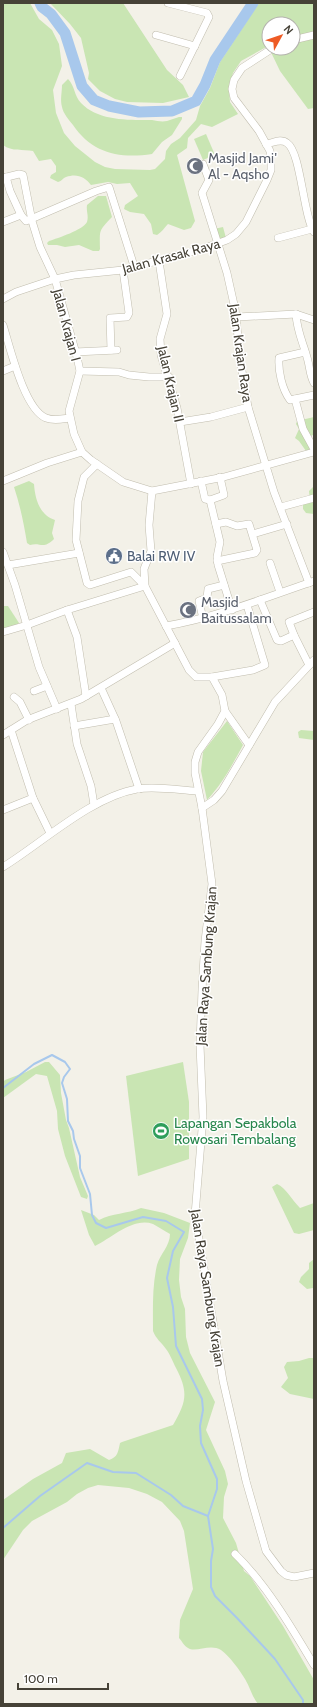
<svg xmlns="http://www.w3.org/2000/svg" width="317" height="1707" font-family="Cabin,sans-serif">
	<rect width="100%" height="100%" fill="#f3f1e8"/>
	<g fill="#c9e5b3" fill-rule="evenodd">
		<path d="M3,3H30L39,19L52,30L59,44L62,66L53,90L56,113L64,133L75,146L95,162L105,167L115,169L150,170L155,169L165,159L166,151L171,144L180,138L196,120L200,106L210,88L220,62L259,3H314V108L308,109L280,71L268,46L241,61L233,73L229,88L230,102L238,114L212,127L201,124L188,138L187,148L177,155L195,221L191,228L184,230L168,224C164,228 162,232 157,235L153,234L151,224L144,214L130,212L124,209L125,205L138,196L130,183L117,184L108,182L91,185C85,177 77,173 66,177C63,178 62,181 58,182L50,178L51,175L56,172V166L51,159L39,161L33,151C23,149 12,152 3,145ZM269,24H293V48H269Z"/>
		<polygon points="50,3 123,3 167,70 183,85 189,97 163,103 127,102 115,99 100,91 88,79 89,73 81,38 70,24"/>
		<path d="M68,79C75,86 74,96 81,103C98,121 128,120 152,120C157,121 162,122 167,121C171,120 175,118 179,117H182V119L172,135L162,142L152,154C119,159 92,153 73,125C69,120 63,113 62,107C60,100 62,92 62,85Z"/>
		<polygon points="206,134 215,155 203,160 194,139"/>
		<path d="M98,196H106L112,217C98,232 100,229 100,249L99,251H93L79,245L65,247L57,245H48L47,243L49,241C58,238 83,230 87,222C89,216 86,211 87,205Z"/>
		<polygon points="223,227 226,238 218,241 214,229"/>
		<polygon points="314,417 314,434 310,437 312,450 306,451 299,441 295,438 299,429 296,424 297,421"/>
		<path d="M29,481L34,484C35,498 39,515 55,520L52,533L54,539C43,550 41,542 30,545L27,543C24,524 20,505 14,487Z"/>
		<polygon points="314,486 314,514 306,513 303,509 303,504 310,501 309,491"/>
		<polygon points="3,606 8,606 19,623 14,627 3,629"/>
		<path d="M227,721L243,745C232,765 223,783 207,800L201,771L203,752Z"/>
		<polygon points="301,730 314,731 314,740 299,738 298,732"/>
		<polygon points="45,1062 49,1062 60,1075 61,1093 66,1120 69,1128 80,1177 88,1196 87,1199 81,1197 65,1156 58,1129 57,1111 47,1076 36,1074 3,1098 3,1082 5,1080 26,1072"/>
		<polygon points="183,1062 189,1102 189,1159 138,1176 126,1076"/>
		<path d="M277,1184C286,1188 292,1200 300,1208L314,1203V1230L299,1234L294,1233L272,1187Z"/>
		<path d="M141,1208L164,1213L190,1223L188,1238L180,1259L179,1280L181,1297L185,1309L186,1337L190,1353L215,1402L206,1430L225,1471L228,1484L224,1497L223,1518L236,1543L244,1571L250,1576L283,1626L314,1680V1704H258C252,1697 250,1687 245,1679C239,1669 230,1657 221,1650C210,1643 196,1653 188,1648C184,1646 182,1641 179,1638L180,1620L193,1589L184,1531L180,1521L162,1502L147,1494L129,1488L98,1485L88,1488L77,1494L67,1502L32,1521L23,1530L3,1560V1500L33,1479L62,1463L66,1453L90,1449L109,1460C118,1457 118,1452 120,1443L122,1442L173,1425C186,1402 189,1393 176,1368C173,1362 170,1354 166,1349C161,1342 156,1339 153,1331C153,1310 152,1286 157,1265C160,1254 170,1246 170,1234C164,1231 159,1227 153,1224C133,1217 112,1238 95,1246L89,1235L81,1210L94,1215L99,1220C112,1213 127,1214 141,1208Z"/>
		<polygon points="314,1259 314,1290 313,1288 307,1289 299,1282 301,1277 309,1269 309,1263"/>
		<polygon points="309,1358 314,1358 314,1399 290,1394 281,1387 288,1378 284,1367 287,1362 299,1361"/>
	</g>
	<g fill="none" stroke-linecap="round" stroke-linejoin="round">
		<g stroke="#a8c8ec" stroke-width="2">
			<polyline points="3,1088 34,1064 52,1055 65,1062 70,1069 64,1077 62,1083 67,1099 68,1121 73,1131 74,1139 80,1156 80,1168 90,1194 92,1215 96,1223 106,1228 143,1217 166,1221 184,1232 173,1251 167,1278 173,1307 176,1346 202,1399 203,1410 200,1426 201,1443 217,1479 217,1489 208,1516"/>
			<polyline points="3,1528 40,1496 87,1463 113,1472 136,1473 171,1495 183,1506 208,1516 213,1549 211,1561 211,1587 215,1596 237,1618 275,1659 303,1700 303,1704"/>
		</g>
		<polyline stroke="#a8c8ec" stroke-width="11" points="40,3 42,7 51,14 65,33 82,86 94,100 109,106 139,112 172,111 196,101 205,85 215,60 253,3"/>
		<g stroke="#c1bdae" stroke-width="8">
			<g id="street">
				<polyline points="168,3 207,13 209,17 180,76"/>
				<polyline points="156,35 195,46"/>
				<polyline points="293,40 314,35"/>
				<path d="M266,144C273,143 281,138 287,143C301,152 303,215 314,232"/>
				<polyline points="203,164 209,180 202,193 227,273 235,309 241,365 248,407 274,492 309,583"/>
				<polyline points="6,177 10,191 21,215"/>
				<polyline points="3,178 19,174 23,175 32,221 40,247 55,279 77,357 80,371 69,411 74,434 82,452 91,460 123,482 152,491"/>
				<polyline points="3,222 21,215 26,221 31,219 96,191 109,187 134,266"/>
				<polyline points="278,238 312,229"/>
				<polyline points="159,261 167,314 160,339 161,355 177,408 191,484"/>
				<polyline points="3,299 16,292 55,279 74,275 123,270 205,248 227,240 236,234 246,222 267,180 271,170 271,159 270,151 259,131 234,98 232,89 234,80 242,68 273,48"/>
				<path d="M296,314C297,333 304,344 308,361C310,369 310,376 314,383"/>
				<polyline points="237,317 296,314 314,320"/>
				<path d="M3,325C10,347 24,409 46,418C54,421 62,419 70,418"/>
				<polyline points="111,350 110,318 127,317 129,313 123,270"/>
				<polyline points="75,352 117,350"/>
				<path d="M305,352L279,358C278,371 282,389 290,400L314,395"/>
				<polyline points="3,371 15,366"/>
				<polyline points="80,371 119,372 129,375 149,377 169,377"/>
				<polyline points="295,399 303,429 314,449"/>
				<polyline points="180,422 211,417 248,407"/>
				<polyline points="314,452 224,477 152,491 149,525 151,551 144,569 145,586 189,670 196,677 212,677 222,695 225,711 218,724 198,752 195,762 195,773 202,808 212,884 205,941 202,990 200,1045 203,1117 195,1215 223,1381 246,1481 266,1551 281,1571 286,1575 294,1577 314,1573"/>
				<polyline points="220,477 224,495 210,500 220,542 217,557 218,565 232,610"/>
				<polyline points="3,481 47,463 82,452"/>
				<polyline points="201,481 205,499 210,500"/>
				<polyline points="281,507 314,498"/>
				<polyline points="216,524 226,522 237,526 249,524 257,550 255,553 217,561"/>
				<polyline points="253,534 287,524"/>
				<polyline points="3,552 15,585 39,667 57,709"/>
				<polyline points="270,563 280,592"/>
				<polyline points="8,565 79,553"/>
				<polyline points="260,600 277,640 281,641 294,635 309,665"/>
				<polyline points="67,610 77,637 86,696"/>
				<polyline points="203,619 199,601 207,598 208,589 224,585"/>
				<path d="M166,626C217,617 265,598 314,581"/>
				<polyline points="3,632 27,625 67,610 145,586 131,572 90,585 87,583 76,540 78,501 84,477 97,464"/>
				<polyline points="294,635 289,622 314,612"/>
				<polyline points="212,677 253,670 265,665 247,605"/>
				<polyline points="101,688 116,721 139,789"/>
				<polyline points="34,691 47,686"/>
				<polyline points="14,697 20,702 29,720"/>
				<polyline points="71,704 77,744 91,786 94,805"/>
				<polyline points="225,711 249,745"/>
				<polyline points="74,726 115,719"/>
				<polyline points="11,730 33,798 50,833"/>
				<polyline points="3,735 27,720 81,699 175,643"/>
				<polyline points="202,808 214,800 222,791 275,702 314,660"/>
				<polyline points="3,810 33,798"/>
				<path d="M3,867C42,843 91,797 137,789C156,786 178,790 197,791"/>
				<path d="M235,1554C266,1584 292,1628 314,1665"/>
			</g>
		</g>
		<use href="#street" stroke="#fff" stroke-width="7"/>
	</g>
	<defs>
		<g id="mosque-disc" transform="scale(0.9)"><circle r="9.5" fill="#6b7280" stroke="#fff"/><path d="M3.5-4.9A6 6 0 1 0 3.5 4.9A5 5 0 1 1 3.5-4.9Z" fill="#fff"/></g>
		<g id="civic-disc" transform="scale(0.9)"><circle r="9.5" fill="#5c6f8a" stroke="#fff"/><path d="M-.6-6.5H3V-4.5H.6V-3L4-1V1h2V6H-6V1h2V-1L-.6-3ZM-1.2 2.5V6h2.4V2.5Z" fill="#fff"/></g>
		<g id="stadium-disc" transform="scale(0.9)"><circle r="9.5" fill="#2e9e5b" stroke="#fff"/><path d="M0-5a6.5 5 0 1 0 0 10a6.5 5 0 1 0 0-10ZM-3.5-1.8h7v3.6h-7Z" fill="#fff"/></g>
	</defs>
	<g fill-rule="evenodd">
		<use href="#mosque-disc" x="195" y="166"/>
		<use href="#civic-disc" x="114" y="556"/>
		<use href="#mosque-disc" x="188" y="610"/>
		<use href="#stadium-disc" x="161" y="1131"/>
	</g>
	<g text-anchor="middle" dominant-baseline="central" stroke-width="3" stroke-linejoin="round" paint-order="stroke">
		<g font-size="14" fill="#5b616d" stroke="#fff" text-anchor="start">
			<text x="208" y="158">Masjid Jami'<tspan x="208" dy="16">Al - Aqsho</tspan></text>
			<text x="201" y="602">Masjid<tspan x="201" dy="16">Baitussalam</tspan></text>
		</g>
		<g font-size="14" fill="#464237" stroke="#fff">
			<text transform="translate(171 256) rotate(-15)">Jalan Krasak Raya</text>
			<text transform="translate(67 325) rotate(75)">Jalan Krajan I</text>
			<text transform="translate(241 353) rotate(82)">Jalan Krajan Raya</text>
			<text transform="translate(171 384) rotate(77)">Jalan Krajan II</text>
			<text transform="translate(206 966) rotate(-86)">Jalan Raya Sambung Krajan</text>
			<text transform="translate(208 1288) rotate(81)">Jalan Raya Sambung Krajan</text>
		</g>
		<g font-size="14" fill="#4e5e75" stroke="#fff" text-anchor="start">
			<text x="127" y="556">Balai RW IV</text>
		</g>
		<g font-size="14" fill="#27864d" stroke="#fff" text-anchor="start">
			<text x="174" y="1123">Lapangan Sepakbola<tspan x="174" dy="16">Rowosari Tembalang</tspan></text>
		</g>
	</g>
	<rect width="317" height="1707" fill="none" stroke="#464237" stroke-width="8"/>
	<g transform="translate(281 36) rotate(50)"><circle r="19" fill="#ffffff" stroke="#b5b3af"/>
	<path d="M0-3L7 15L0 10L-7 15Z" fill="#ee5b25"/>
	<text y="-6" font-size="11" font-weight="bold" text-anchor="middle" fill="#464237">N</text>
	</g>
	<path d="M18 1683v6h90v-6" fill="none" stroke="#464237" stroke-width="2"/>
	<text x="24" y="1683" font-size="12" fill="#464237" stroke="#ffffff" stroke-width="3" paint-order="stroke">100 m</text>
</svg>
